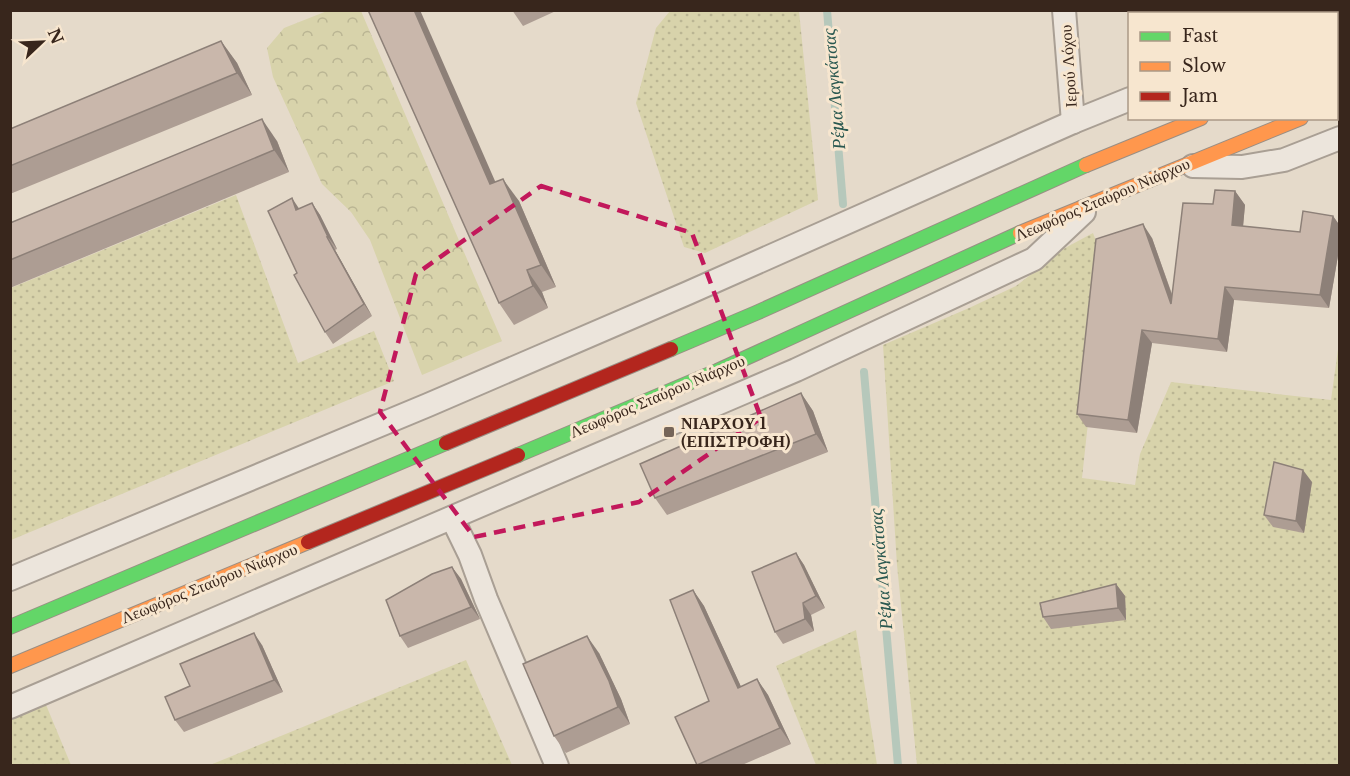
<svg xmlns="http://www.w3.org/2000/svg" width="1350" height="776" font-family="'Libre Baskerville',serif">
	<defs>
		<pattern id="grass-dots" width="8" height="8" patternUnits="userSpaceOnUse" patternTransform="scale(1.5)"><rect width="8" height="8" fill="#d8d3ab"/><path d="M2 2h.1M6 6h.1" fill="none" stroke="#bab593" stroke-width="1.8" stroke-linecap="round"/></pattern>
		<pattern id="forest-crowns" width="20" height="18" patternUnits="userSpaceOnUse" patternTransform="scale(1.5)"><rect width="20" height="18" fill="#d8d3ab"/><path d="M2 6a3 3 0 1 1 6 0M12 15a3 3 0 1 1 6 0" fill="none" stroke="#bab593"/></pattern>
	</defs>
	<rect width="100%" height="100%" fill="#e5daca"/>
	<g fill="url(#grass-dots)">
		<polygon points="670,11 799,11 818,200 705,253 684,247 636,103 656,28"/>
		<polygon points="236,195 298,363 374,331 394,381 11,540 11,288"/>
		<polygon points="1093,233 1105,265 1082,478 1135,485 1140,454 1171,382 1331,400 1339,342 1339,765 917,765 897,565 883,345 969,308 1016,286 1065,248"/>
		<polygon points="856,630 877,765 816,765 776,666"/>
		<polygon points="466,660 512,765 210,765"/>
		<polygon points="44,700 71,765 11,766 11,714"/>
	</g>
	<polygon fill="url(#forest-crowns)" points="327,11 361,11 502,341 422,375 370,240 351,212 322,184 273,77 267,48 284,28"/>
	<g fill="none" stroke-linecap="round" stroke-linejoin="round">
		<g stroke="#b6c8bb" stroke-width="8">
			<polyline points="827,10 843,204"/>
			<polyline points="864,372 898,766"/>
		</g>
		<g stroke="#a99f94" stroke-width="26">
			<g id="street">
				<polyline points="1064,10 1073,122"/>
				<polyline points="1243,10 1244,14"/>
				<polyline points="1336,15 1340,14"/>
				<polyline points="1193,166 1242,167 1284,160 1340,138"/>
				<polyline points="452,518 470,555 486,599 557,766"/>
				<polyline points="10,579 428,405 688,293 1073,122 1130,99"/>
				<polyline points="10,707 796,370 1034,259 1084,212"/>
			</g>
		</g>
		<g stroke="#998e84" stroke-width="16">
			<g id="fast">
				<polyline points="1336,63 1340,62"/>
				<polyline points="671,349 756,313 1086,165"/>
				<polyline points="518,455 717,371 1020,233"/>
				<polyline points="10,627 446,443"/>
			</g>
		</g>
		<g stroke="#998e84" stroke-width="16">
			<g id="slow">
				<polyline points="1086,165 1201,118"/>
				<polyline points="1020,233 1301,118"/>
				<polyline points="10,666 308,542"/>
			</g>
		</g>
		<g stroke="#998e84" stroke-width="16">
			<g id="jam">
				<polyline points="1336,104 1340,103"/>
				<polyline points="446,443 671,349"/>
				<polyline points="308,542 518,455"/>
			</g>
		</g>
		<use href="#street" stroke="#ece5dc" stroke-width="22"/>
		<use href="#fast" stroke="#63d668" stroke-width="14"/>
		<use href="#slow" stroke="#ff974d" stroke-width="14"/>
		<use href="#jam" stroke="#b3261e" stroke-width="14"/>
	</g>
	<g fill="#ad9d93">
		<polygon points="512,10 558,10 523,26"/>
		<polygon points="221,41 237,63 252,95 10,194 10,129"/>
		<polygon points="277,141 289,172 10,288 10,223"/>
		<polygon points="495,182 519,201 556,287 542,292 548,308 514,325 499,303"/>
		<polygon points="1235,191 1245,205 1243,226 1300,232 1333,216 1340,226 1340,244 1329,308 1234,300 1227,352 1152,343 1137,433 1086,427 1077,414 1152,238 1172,294 1213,204"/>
		<polygon points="312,203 320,215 337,249 335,250 372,316 333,344 325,332 299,209"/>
		<polygon points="801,393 813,411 828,452 667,515 655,498"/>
		<polygon points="1312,482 1304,533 1273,527 1264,515"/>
		<polygon points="796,553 804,565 825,608 811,615 814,631 783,644 775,632"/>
		<polygon points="452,567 461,579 480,619 408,648 400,636"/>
		<polygon points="1116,584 1125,596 1126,620 1051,629 1043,617"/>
		<polygon points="693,590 704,606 741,687 757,679 768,695 791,744 742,765 697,765 709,701"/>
		<polygon points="262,645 283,692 184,732 175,720"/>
		<polygon points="599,653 621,699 630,724 566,753 554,736"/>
	</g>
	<g fill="#8d8078">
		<polygon points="414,10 420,10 506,206 490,184"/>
		<polygon points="221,41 237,63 252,95 237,73"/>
		<polygon points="262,119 277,141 289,172 274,150"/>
		<polygon points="503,179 519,201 556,287 541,265"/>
		<polygon points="1235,191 1245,205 1242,238 1232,225"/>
		<polygon points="292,198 300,210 296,210"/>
		<polygon points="312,203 320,215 337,249 328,237"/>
		<polygon points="1333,216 1340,226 1340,244 1329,308 1320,295"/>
		<polygon points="1143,224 1152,238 1180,318 1171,304"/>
		<polygon points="327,237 335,250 372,316 364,304"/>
		<polygon points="527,270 542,292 548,308 533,286"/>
		<polygon points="1225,287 1234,300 1227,352 1218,339"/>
		<polygon points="1142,330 1152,343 1137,433 1128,420"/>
		<polygon points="801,393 813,411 828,452 816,434"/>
		<polygon points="1303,470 1312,482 1304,533 1296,521"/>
		<polygon points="796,553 804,565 825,608 816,596"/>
		<polygon points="452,567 461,579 480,619 471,607"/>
		<polygon points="1116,584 1125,596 1126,620 1118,608"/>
		<polygon points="693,590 704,606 749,704 738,688"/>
		<polygon points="803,603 811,615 814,631 805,619"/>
		<polygon points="254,633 262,645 283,692 274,680"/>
		<polygon points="587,636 599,653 621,699 630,724 618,707"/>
		<polygon points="757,679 768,695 791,744 780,728"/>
	</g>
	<g fill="#c9b7ab" stroke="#8d8078" stroke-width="1.5">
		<polygon points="368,10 414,10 490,184 503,179 541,265 527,270 533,286 499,303"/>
		<polygon points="221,41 237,73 10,166 10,129"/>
		<polygon points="262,119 274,150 10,260 10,223"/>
		<polygon points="1215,190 1235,191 1232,225 1300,232 1303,211 1333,216 1320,295 1225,287 1218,339 1142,330 1128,420 1077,414 1096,239 1143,224 1171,304 1183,203 1213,204"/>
		<polygon points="292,198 296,210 312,203 328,237 327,237 364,304 325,332 294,275 297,273 268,211"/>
		<polygon points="801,393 816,434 655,498 640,464"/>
		<polygon points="1274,462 1303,470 1296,521 1264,515"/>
		<polygon points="796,553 816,596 803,603 805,619 775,632 752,572"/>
		<polygon points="452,567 471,607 400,636 386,600 432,574"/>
		<polygon points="1116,584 1118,608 1043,617 1040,603"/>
		<polygon points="693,590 738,688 757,679 780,728 697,765 675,717 709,701 670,600"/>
		<polygon points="254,633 274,680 175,720 165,697 190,686 180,664"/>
		<polygon points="587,636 609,681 618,707 554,736 523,664"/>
	</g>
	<path fill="none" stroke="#c2185b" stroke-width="4.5" stroke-dasharray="12 8" stroke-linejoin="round" d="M541,186L692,233L761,418L639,502L474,537L380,412L416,274Z"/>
	<rect fill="#756559" stroke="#f7e6cf" stroke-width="2" x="663" y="426" width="12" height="12" rx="3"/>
	<g text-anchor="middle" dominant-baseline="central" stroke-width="6" stroke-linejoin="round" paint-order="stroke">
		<g font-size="16" fill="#38261c" stroke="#f7e6cf">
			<text transform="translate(1068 66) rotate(-94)">Ιερού Λόχου</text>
			<text transform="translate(1102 199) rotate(-23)">Λεωφόρος Σταύρου Νιάρχου</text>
			<text transform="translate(657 396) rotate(-23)">Λεωφόρος Σταύρου Νιάρχου</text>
			<text transform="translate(209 583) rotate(-22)">Λεωφόρος Σταύρου Νιάρχου</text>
		</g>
		<g font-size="16" font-weight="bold" fill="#38261c" stroke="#f7e6cf" text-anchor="start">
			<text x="681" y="423">ΝΙΑΡΧΟΥ 1<tspan x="681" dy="18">(ΕΠΙΣΤΡΟΦΗ)</tspan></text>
		</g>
		<g font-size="18" font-style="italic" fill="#2a5850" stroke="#f7e6cf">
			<text transform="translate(834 89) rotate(-95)">Ρέμα Λαγκάτσας</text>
			<text transform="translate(881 569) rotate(-95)">Ρέμα Λαγκάτσας</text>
		</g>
	</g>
	<rect width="1350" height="776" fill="none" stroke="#38261c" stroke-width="24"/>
	<rect x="1128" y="12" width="210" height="108" fill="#f7e6cf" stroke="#ab9987" stroke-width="1.5"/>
	<rect x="1140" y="32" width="30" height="9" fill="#63d668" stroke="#ab9987" stroke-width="1.5"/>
	<text x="1182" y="42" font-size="18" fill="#38261c">Fast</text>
	<rect x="1140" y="62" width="30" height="9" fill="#ff974d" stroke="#ab9987" stroke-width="1.5"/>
	<text x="1182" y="72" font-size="18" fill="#38261c">Slow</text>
	<rect x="1140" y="92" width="30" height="9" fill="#b3261e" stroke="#ab9987" stroke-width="1.5"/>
	<text x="1182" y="102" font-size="18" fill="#38261c">Jam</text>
	<g transform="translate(42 42) rotate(67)" stroke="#f7e6cf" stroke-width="4.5" paint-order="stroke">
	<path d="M0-4.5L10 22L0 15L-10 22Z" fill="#38261c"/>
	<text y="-9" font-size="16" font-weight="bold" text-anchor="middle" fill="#38261c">N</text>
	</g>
</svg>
